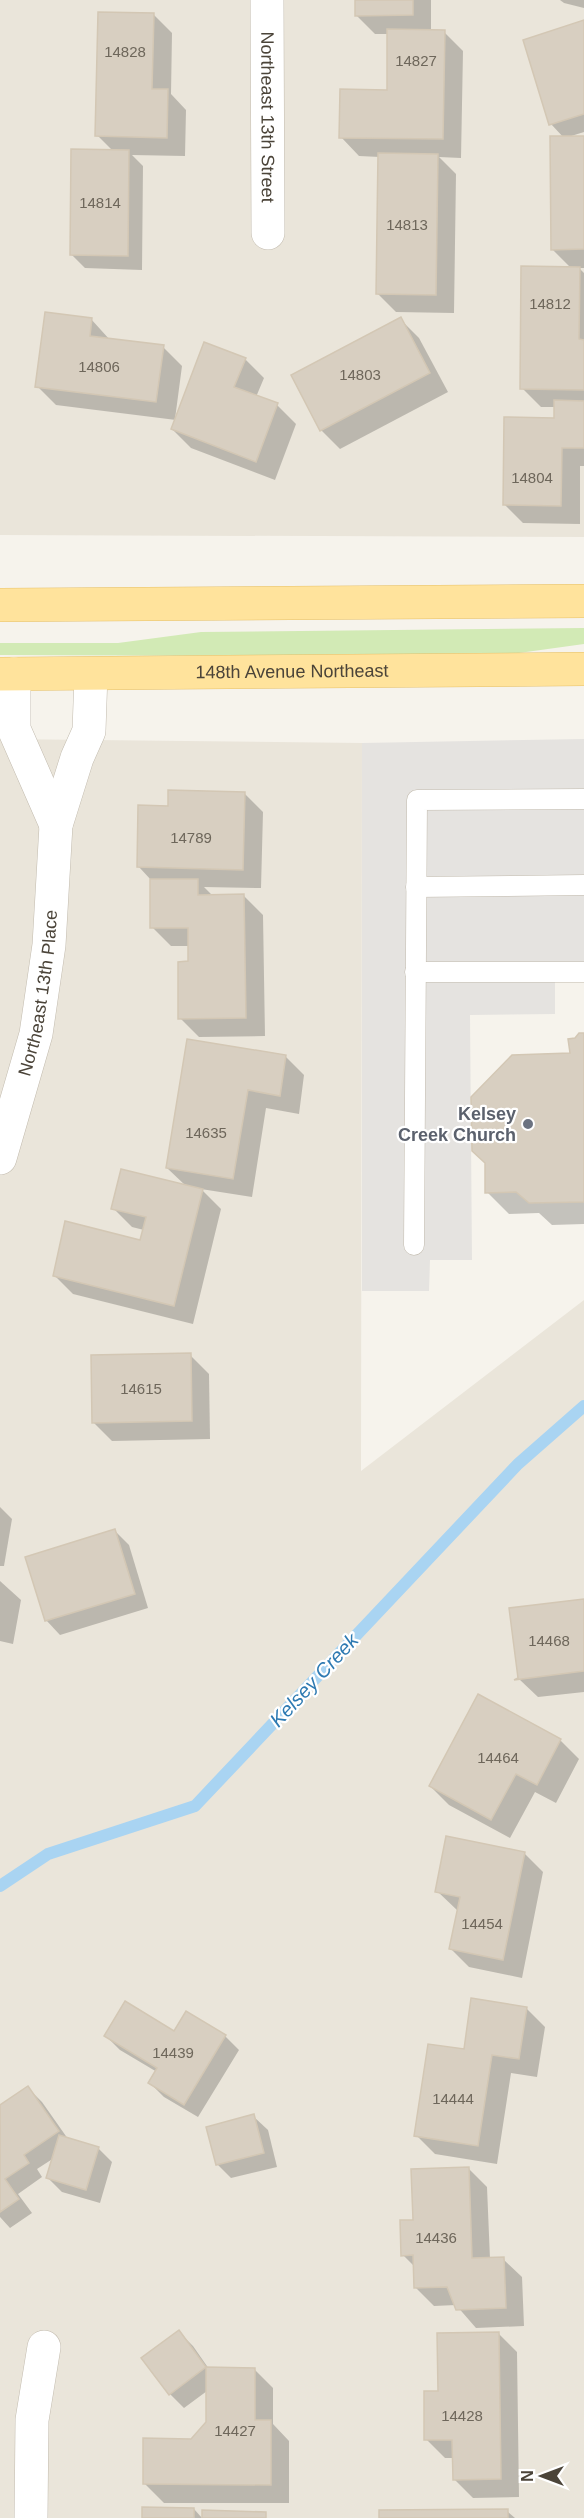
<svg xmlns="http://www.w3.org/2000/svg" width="584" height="2518" font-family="Helvetica,sans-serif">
	<rect width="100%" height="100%" fill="#f6f3ec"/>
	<g fill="#eae5da">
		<polygon points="0,0 584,0 584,537 0,535"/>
		<polygon points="0,739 362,743 361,1471 584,1300 584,2518 0,2518"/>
	</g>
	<polygon fill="#d2eab5" points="584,628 584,644 491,657 0,655 0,643 118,643 201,632"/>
	<polygon fill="#e5e3e0" points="584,739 584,972 555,973 555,1014 470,1015 472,1260 430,1260 429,1291 362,1291 362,743"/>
	<g fill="#0003">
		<polygon points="356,0 431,0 431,32 444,32 463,51 461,158 439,157 456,174 454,313 396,312 377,293 380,157 359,156 341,137 388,92 389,34 375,34 356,15"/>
		<polygon points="560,0 584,0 584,8 564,3"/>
		<polygon points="153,14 172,33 171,94 186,110 185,156 132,155 143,166 142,270 85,268 71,254 113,151 97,135"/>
		<polygon points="584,22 584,132 568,137 584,138 584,268 579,268 584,273 584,466 580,466 580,524 523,523 504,504 556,420 556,407 541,407 522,388 571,268 552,249 564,138 551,124"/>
		<polygon points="91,319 110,340 163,347 182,366 175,419 245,359 264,378 256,397 277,405 296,424 275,480 191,448 172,429 176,420 56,405 37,386"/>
		<polygon points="400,319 419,338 448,392 340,449 321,430"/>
		<polygon points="244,793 263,812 261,888 204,887 213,896 244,896 263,915 265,1036 199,1037 180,1018 190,963 190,946 171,946 152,927 151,880 139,867 169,808"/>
		<polygon points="584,1035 584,1224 552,1225 539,1213 509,1214 487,1192"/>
		<polygon points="188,1041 286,1057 304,1075 299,1114 266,1108 252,1197 201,1189 221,1209 193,1324 73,1294 54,1275 141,1242 144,1230 132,1227 113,1208 186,1186 167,1168"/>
		<polygon points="190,1355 209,1374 210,1439 112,1441 93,1422"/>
		<polygon points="0,1507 12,1519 4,1566 0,1566"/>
		<polygon points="115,1531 129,1545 148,1608 60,1635 46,1620"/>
		<polygon points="0,1581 21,1600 13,1644 0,1641"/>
		<polygon points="584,1601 584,1692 538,1697 519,1679"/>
		<polygon points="479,1696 561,1741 579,1759 556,1803 535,1792 510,1838 449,1805 430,1786"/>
		<polygon points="524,1853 543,1872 522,1978 469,1967 451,1949 458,1911 437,1891"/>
		<polygon points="526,2008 545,2027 537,2077 511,2073 497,2164 435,2154 416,2135 465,2050"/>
		<polygon points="174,2033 225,2036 239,2050 198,2117 164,2097 150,2083 157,2072 120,2050 106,2036"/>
		<polygon points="28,2088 42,2102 68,2139 98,2148 112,2162 100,2203 62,2192 48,2178 54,2158 37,2169 42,2177 18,2194 32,2213 10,2228 0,2217 0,2107"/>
		<polygon points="253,2116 268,2130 277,2167 231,2178 217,2164"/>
		<polygon points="468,2168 487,2187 490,2259 503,2259 522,2277 524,2326 476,2328 456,2305 434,2306 415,2287 415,2267 403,2255"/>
		<polygon points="179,2332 193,2346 209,2369 254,2369 273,2388 273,2424 289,2441 289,2503 164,2503 145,2484 192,2440 207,2423 207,2391 184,2408 170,2394"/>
		<polygon points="498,2333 517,2352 519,2497 473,2498 454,2479 454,2458 445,2458 426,2439 439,2392"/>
		<polygon points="194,2509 202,2518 143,2518"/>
		<polygon points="507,2511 515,2518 381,2518"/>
	</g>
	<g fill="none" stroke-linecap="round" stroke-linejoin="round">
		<polyline stroke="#a9d4f2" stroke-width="12" points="0,1886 48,1854 195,1806 518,1464 584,1406"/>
	</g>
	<g fill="#d8cfc1" stroke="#d3c7b4" stroke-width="1.5">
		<polygon points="355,0 413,0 413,15 355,16"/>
		<polygon points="98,12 154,13 152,89 168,89 167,138 95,136"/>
		<polygon points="584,20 584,114 549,125 523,40"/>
		<polygon points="387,29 445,30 443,139 339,138 340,89 387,90"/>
		<polygon points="550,136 584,136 584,249 551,250"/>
		<polygon points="71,149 129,150 128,256 70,255"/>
		<polygon points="378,153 438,154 436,295 376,294"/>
		<polygon points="521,266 580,267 579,339 584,340 584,390 520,389"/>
		<polygon points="45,312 92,318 90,336 164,345 156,402 35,387"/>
		<polygon points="401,317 430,373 320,431 291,375"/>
		<polygon points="204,342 246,358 234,387 278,403 256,462 171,429"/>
		<polygon points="554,400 584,401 584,448 562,448 561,506 503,505 504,417 554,418"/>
		<polygon points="168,790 245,792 243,870 137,867 138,805 168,806"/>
		<polygon points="150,879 198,879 198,895 244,894 246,1018 178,1019 178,962 188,961 188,928 150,928"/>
		<polygon points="579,1033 584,1033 584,1202 529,1203 516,1192 485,1193 485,1163 472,1151 471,1097 512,1055 570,1053 568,1039 575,1038"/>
		<polygon points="187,1039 286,1055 280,1096 248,1090 233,1179 166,1168"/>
		<polygon points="121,1169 203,1189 174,1306 53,1276 65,1221 140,1240 146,1217 111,1209"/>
		<polygon points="191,1353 192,1421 92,1423 91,1355"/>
		<polygon points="115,1529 135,1594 45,1621 25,1557"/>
		<polygon points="584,1599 584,1671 514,1680 518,1678 509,1608"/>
		<polygon points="478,1694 561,1739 537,1785 516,1774 491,1820 429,1786"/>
		<polygon points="446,1836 525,1852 503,1960 449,1949 460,1897 435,1892"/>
		<polygon points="471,1998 527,2007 519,2059 492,2055 478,2146 414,2136 428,2044 464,2049"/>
		<polygon points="125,2001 174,2031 186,2011 226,2035 184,2105 148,2083 157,2068 104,2036"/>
		<polygon points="28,2086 59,2131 24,2155 29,2163 5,2179 19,2199 0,2212 0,2105"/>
		<polygon points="254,2114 264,2153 216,2165 206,2127"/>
		<polygon points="59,2135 99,2147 86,2190 46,2178"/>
		<polygon points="469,2167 472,2258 504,2257 506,2308 456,2310 447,2287 414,2288 413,2255 401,2256 400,2220 413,2220 411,2169"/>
		<polygon points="179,2330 206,2367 169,2395 141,2358"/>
		<polygon points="499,2332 501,2479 453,2480 452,2440 424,2440 424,2391 438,2391 437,2333"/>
		<polygon points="206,2367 255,2368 255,2420 271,2420 271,2485 143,2484 143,2438 191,2439 206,2422"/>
		<polygon points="142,2507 194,2508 194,2518 142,2518"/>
		<polygon points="508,2509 508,2518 379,2518 379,2510"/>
		<polygon points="202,2510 266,2512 266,2518 202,2518"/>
	</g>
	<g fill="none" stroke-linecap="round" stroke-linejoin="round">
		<g stroke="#c2bbae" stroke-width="21">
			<g id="lane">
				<polyline points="416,887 584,885"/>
				<polyline points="415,972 584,972"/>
				<polyline points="414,1245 417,800 584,799"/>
			</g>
		</g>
		<g stroke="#c2bbae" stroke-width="34">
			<g id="street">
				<path id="s1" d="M267,0L268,233"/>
				<polyline points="14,674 14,729 56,825"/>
				<path id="s2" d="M0,1158L36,1034L49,945L56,825L77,758L89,731L91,674"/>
				<polyline points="31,2518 32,2420 44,2347"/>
			</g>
		</g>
		<g stroke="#e6c16a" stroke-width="34">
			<g id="primary">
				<polyline points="0,605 584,601"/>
				<path id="s3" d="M0,674L584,669"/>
			</g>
		</g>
		<use href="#lane" stroke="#fff" stroke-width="20"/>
		<use href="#street" stroke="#fff" stroke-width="33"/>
		<use href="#primary" stroke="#ffe39c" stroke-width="33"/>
	</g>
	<circle fill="#6b7280" stroke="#fff" stroke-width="2" cx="528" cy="1124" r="6"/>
	<g text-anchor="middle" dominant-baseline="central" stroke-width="4.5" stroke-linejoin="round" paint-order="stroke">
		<g font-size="15" fill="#6e675b">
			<text x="125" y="51">14828</text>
			<text x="416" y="60">14827</text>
			<text x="100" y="202">14814</text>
			<text x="407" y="224">14813</text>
			<text x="550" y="303">14812</text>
			<text x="99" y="366">14806</text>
			<text x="360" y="374">14803</text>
			<text x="532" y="477">14804</text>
			<text x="191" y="837">14789</text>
			<text x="206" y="1132">14635</text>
			<text x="141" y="1388">14615</text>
			<text x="549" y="1640">14468</text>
			<text x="498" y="1757">14464</text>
			<text x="482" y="1923">14454</text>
			<text x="173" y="2052">14439</text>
			<text x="453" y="2098">14444</text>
			<text x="436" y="2237">14436</text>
			<text x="462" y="2415">14428</text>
			<text x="235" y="2430">14427</text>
		</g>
		<g font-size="18" fill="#4b4439" stroke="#fff">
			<text stroke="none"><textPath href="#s1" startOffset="117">Northeast 13th Street</textPath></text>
			<text stroke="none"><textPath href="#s3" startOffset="292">148th Avenue Northeast</textPath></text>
			<text stroke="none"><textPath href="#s2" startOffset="170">Northeast 13th Place</textPath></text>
		</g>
		<g font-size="18" font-weight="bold" fill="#5b616d" stroke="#fff" text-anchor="end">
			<text x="516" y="1114">Kelsey<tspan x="516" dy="21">Creek Church</tspan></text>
		</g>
		<g font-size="20" font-style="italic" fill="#2e7ab2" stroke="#fff">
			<text transform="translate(314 1680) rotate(-47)">Kelsey Creek</text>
		</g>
	</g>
	<g transform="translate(542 2476) rotate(270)" stroke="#ffffff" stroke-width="4.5" paint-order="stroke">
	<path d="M0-4.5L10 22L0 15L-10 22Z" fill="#4b4439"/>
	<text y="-9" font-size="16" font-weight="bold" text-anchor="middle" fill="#4b4439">N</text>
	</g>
</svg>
